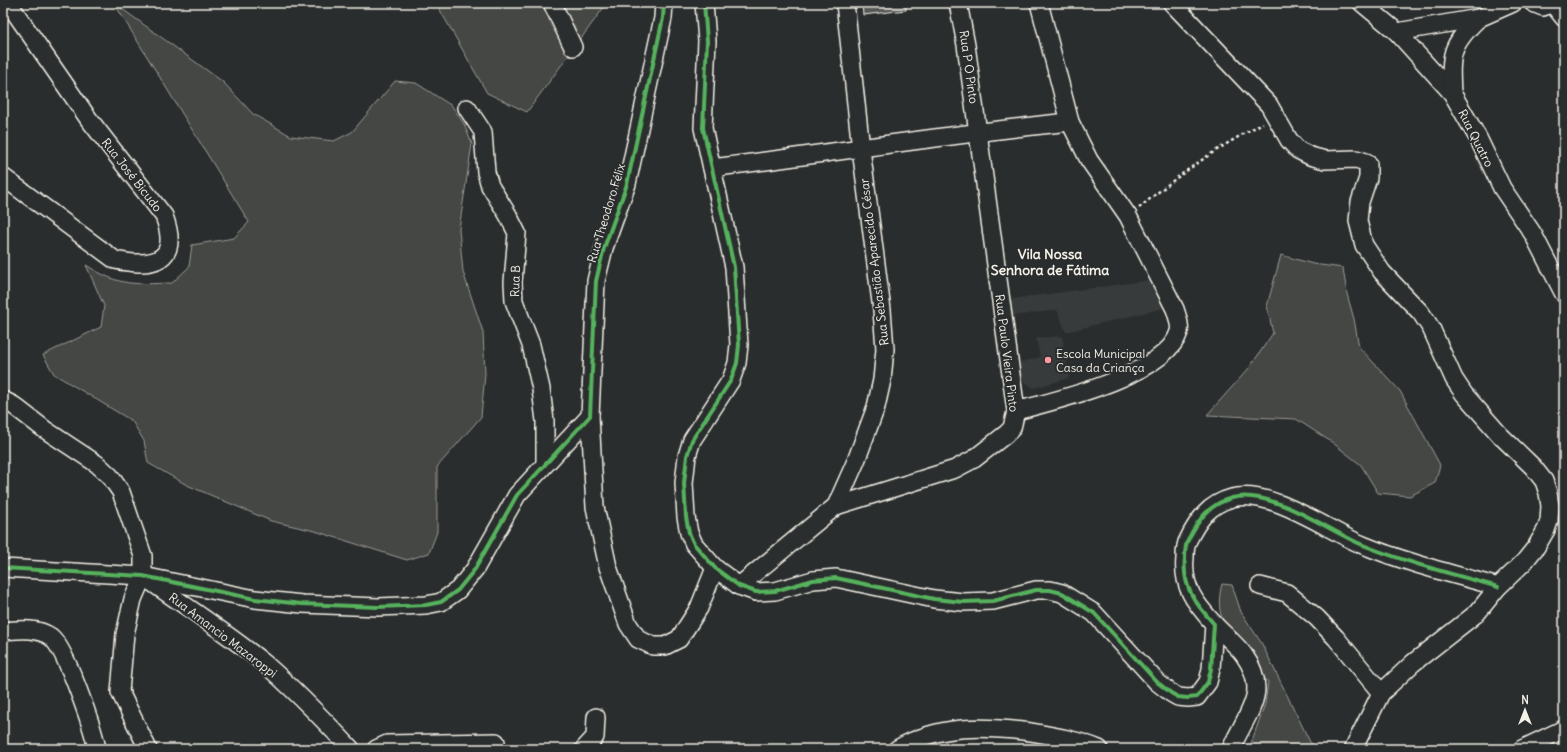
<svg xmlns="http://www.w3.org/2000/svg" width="1567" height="752" font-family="Delius,sans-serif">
	<rect width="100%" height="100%" fill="#2a2d2e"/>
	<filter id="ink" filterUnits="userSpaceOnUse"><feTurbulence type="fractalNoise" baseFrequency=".025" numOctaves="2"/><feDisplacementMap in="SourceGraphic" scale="8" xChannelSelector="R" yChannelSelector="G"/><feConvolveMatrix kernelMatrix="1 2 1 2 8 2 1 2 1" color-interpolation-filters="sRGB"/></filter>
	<g filter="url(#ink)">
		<g fill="#373a3a">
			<polygon points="1152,280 1168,307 1066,332 1057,310 1013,316 1011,299"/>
			<polygon points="1062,336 1069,378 1034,388 1021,380 1018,363 1040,357 1036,338"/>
		</g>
		<g fill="#444645" stroke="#9c9c96">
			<path d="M114,3L223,82L253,114L291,136L334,141L352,132L395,81L416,83L452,106L464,124L472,144L459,229L463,272L483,332L485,374L481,417L437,467V532L429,553L407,560L315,531L271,521L187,485L148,463L144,441L132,421L54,374L43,355L101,327L104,306L86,265C121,287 133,284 172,283L189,267L192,245L234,238L249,222Z"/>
			<polygon points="436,3 607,3 527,112 487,93"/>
			<polygon points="1281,255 1313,264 1343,268 1347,294 1354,319 1359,347 1400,391 1440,465 1435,483 1410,496 1378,493 1361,465 1333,443 1296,419 1207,415 1250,367 1273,333 1267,306"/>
			<path d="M1222,584L1232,585L1241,612L1262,644L1310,742L1317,749H1249L1265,704L1268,682C1256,667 1228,635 1222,618C1218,607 1219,595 1222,584Z"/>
			<polygon points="1564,734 1564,749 1533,749"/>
		</g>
		<polygon fill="#555756" stroke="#f4f1e8" points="862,3 906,3 906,10 863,15"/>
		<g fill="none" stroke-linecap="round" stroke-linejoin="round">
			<g stroke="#f4f1e8" stroke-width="20">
				<g id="minor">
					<polyline points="552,3 573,47"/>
					<path d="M704,3L707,41L703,128L734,267L739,345L737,363L731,380L692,440L687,456L684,483L686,517L689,533L694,544L715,568L739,586L756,592L775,591L813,580L836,578L934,599L963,602L993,601L1036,590H1050L1062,593L1094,613L1157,682L1171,693L1178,697L1188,698L1197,697L1208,682L1211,669L1214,624C1195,603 1182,587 1185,558C1185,552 1185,545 1188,540C1198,520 1209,504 1232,498C1271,488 1327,530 1363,545C1407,563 1453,574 1498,587"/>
					<polyline points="1172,3 1269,105 1289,140 1298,150 1310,156 1325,160 1356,159 1366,162 1368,164 1368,178 1360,202 1358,221 1364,245 1382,272 1421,313 1431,328 1454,379 1464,394 1500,435 1533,467 1544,481 1548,493 1550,506 1549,521 1546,530 1536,547 1524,562 1498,587 1477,613 1413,663 1381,693 1353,749"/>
					<polyline points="1362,3 1397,32 1452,93 1478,138 1502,188 1533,234 1564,294"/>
					<polyline points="1533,3 1543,7 1552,3 1564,18"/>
					<polyline points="1397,32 1479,18 1513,3"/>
					<path d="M1452,93C1450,55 1450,45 1479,18"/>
					<polyline points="467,108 483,132 486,172 490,186 508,215 517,233 513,282 514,301 531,345 541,389 545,421 545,463"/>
					<path d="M712,168C831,153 950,134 1070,122"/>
					<path d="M3,177L115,260C153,268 181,262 164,216L88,118L14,11L6,3"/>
					<polyline points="3,400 13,405 44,429 97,464 110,476 121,492 143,556 143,576 133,599 125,634 120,692 148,749"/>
					<path d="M1016,411C1054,401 1166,375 1179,332C1181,324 1177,316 1175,309L1128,216L1089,160L1070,122L1039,3"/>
					<polyline points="590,416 595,507 608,567 628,624 638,639 653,646 665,646 679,639 699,608 715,568"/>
					<polyline points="836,506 955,469 974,459 1006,434 1012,428 1016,411 966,45 958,3"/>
					<polyline points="3,568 143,576 255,599 302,604 378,607 426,605 441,602 458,590 475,569 517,495 590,416 596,281 604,248 627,184 663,18 664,3"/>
					<path d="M150,581C188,608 228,634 264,663C295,690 323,719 351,749"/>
					<polyline points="739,586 836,506 856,461 876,407 882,380 885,349 882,310 861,149 845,3"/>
					<polyline points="1260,586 1287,593 1317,618 1336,638 1381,693"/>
					<path d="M1214,624C1223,634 1236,644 1244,655C1271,693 1246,713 1231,749"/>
					<path d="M3,631C18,630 37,627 51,637C66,649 93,728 97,749"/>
					<polyline points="376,749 387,744 496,742"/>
					<polyline points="584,749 595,737 596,717"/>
					<path d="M897,749C939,724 985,726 1031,732C1054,736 1078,740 1099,749"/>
					<polyline points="1522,749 1564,729"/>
				</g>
			</g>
			<path stroke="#f4f1e8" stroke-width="2.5" stroke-dasharray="3 3" stroke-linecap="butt" d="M1139,208C1178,175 1218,147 1263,123"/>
			<use href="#minor" stroke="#2a2d2e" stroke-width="17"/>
			<g stroke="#2a2d2e" stroke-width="6">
				<g id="cycleway">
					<path d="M704,3L707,41L703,128L734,267L739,345L737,363L731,380L692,440L687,456L684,483L686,517L689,533L694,544L715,568L739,586L756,592L775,591L813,580L836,578L934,599L963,602L993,601L1036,590H1050L1062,593L1094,613L1157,682L1171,693L1178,697L1188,698L1197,697L1208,682L1211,669L1214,624C1195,603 1182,587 1185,558C1185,552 1185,545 1188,540C1198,520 1209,504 1232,498C1271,488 1327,530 1363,545C1407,563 1453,574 1498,587"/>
					<polyline points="3,568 143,576 255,599 302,604 378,607 426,605 441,602 458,590 475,569 517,495 590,416 596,281 604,248 627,184 663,18 664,3"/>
				</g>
			</g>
			<use href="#cycleway" stroke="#56b35d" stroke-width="4"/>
		</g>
	</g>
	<circle fill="#ff9aa2" stroke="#2a2d2e" stroke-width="1.5" cx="1048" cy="360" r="4"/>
	<g text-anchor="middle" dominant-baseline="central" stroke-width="4" stroke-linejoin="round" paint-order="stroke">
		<g font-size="12" fill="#f4f1e8" stroke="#2a2d2e">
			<text transform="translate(969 67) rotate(82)">Rua P O Pinto</text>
			<text transform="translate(1476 138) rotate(63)">Rua Quatro</text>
			<text transform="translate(132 175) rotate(52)">Rua José Bicudo</text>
			<text transform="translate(606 213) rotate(-73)">Rua Theodoro Félix</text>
			<text transform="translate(874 262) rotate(-97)">Rua Sebastião Aparecido César</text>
			<text transform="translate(515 281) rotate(-88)">Rua B</text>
			<text transform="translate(1007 353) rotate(83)">Rua Paulo Vieira Pinto</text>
			<text transform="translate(223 635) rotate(37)">Rua Amancio Mazaroppi</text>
		</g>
		<g font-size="12" fill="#f4f1e8" stroke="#2a2d2e" text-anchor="start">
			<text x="1056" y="353">Escola Municipal<tspan x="1056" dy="14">Casa da Criança</tspan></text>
		</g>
		<g font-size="14" font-weight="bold" fill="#f4f1e8" stroke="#2a2d2e">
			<text x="1050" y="254">Vila Nossa<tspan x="1050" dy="16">Senhora de Fátima</tspan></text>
		</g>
	</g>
	<rect width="1567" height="752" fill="none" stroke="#2a2d2e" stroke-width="16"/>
	<rect x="8" y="8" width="1551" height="736" fill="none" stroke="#f4f1e8" stroke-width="1.5" filter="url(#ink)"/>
	<g transform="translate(1525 710)" stroke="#2a2d2e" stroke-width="3" paint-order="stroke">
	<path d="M0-3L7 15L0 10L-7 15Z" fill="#f4f1e8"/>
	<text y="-6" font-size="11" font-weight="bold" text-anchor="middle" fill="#f4f1e8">N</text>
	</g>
</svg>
